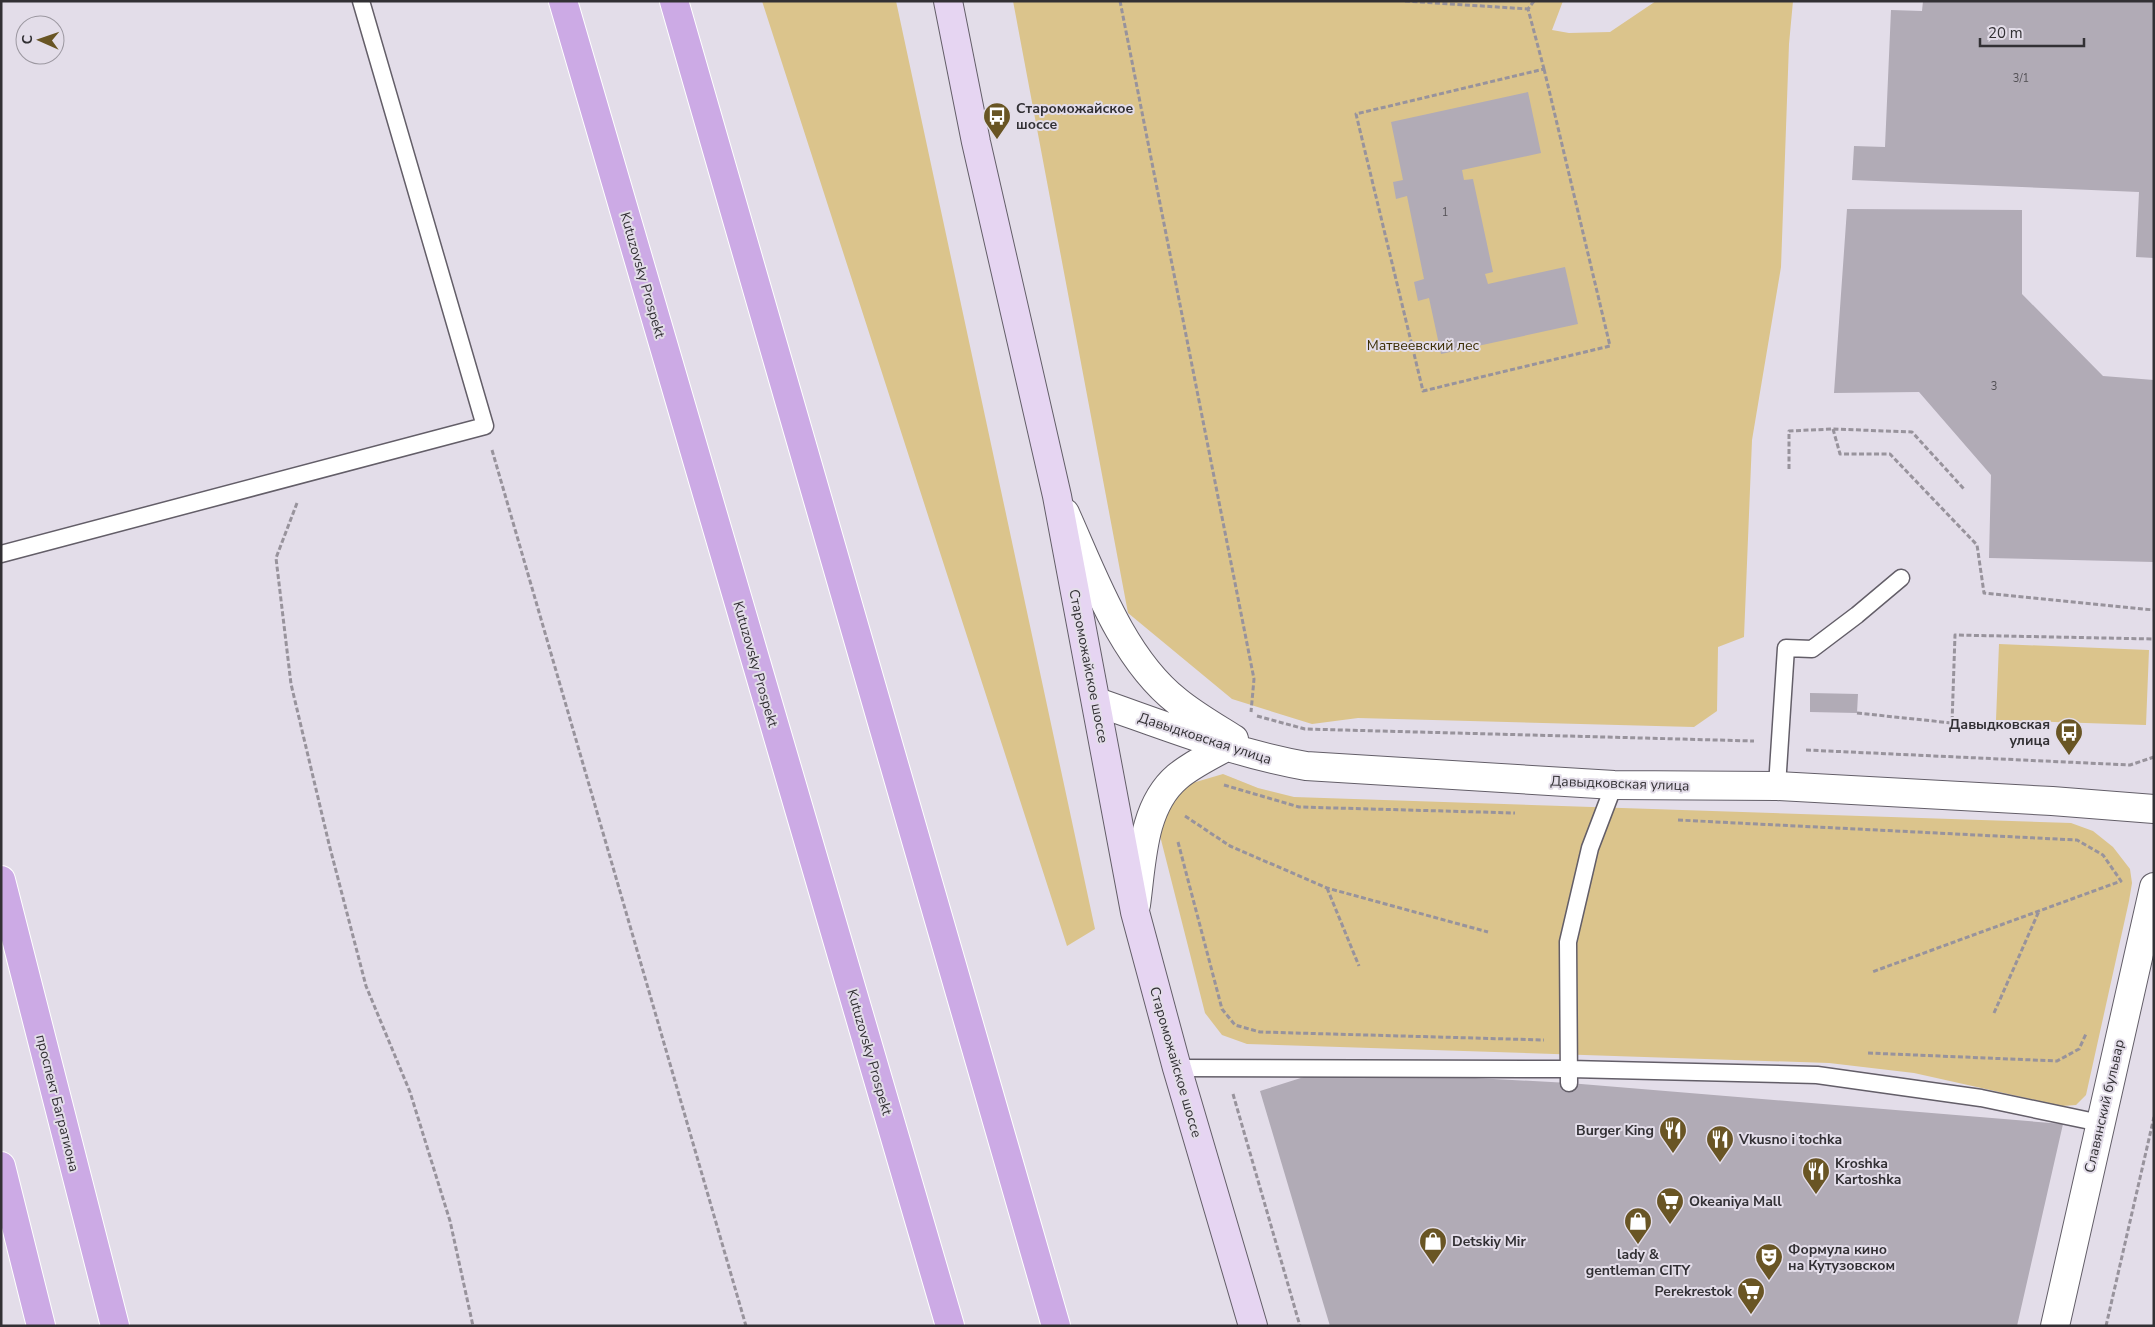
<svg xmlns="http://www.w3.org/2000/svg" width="2155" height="1327" font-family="'Nunito Sans',sans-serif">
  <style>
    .green { fill: #dbc48c }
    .building { fill: #b1abb6 }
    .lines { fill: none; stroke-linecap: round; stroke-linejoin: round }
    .service-casing { stroke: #635e68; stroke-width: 19 }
    .tertiary-casing { stroke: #635e68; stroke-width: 30 }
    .secondary-casing { stroke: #635e68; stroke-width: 30 }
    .primary-casing { stroke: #fff; stroke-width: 30 }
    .path { stroke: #98939c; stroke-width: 3; stroke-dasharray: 5 2.5; stroke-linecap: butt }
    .service { stroke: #fff; stroke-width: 16 }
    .tertiary { stroke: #fff; stroke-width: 28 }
    .secondary { stroke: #e6d5f2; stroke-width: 28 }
    .primary { stroke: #ccaae5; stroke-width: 28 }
    .labels { text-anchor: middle; stroke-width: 4; stroke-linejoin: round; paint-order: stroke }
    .number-label { font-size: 11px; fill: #524f54 }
    .poi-label { font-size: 14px; font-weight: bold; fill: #323034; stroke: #e3dde9; text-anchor: start }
    .street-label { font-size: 14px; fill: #323034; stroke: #e3dde9 }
    .park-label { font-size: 14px; fill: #3b2d04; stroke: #e3dde9 }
  </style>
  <rect width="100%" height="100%" fill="#e3dde9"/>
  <path class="green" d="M762,1H896L1095,929L1067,946Z
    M1013,1H1563L1552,30L1569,33L1610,32L1656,1H1793L1789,44L1781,267L1752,440L1744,637L1718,647L1717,711L1694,727L1358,718L1312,724L1232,699L1128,613Z
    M1999,644L2149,650L2146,725L1996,720Z
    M1223,774L1258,788L1294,797L2071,823L2093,831L2113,847L2130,869L2132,883L2129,901L2086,1095L2076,1105L2062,1106L1914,1073L1829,1063L1247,1044L1222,1035L1205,1013L1157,824L1167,802L1189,784Z"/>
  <path class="building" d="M1923,1H2154V258L2136,257L2139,192L1852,180L1854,146L1885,147L1891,10L1922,11Z
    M1528,92L1541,153L1462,170L1464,180L1473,179L1493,272L1485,274L1488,284L1565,267L1578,324L1441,354L1429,298L1418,301L1414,282L1424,279L1407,196L1396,199L1393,182L1403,180L1391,122Z
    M1847,209L2022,210V294L2103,376L2154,380V562L1989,558L1991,475L1919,392L1834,393Z
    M1810,693L1858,694L1857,713L1810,712Z
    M1326,1070L1569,1083L2063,1124L2017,1326H1330L1260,1091Z"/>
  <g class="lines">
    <g class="service-casing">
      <path id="service" d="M1,554L485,426L361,1
        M1777,786L1786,648L1812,649L1857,615L1901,578
        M1177,1068L1570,1069L1817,1075L1981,1098L2100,1123
        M1569,1083L1568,942L1590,848L1614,785"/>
    </g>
    <g class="tertiary-casing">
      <path id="tertiary" d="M1065,513C1093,575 1122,658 1177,701C1194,715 1215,727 1234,739
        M1097,702C1166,726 1233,753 1306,766L1614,785L1777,786L2052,801L2154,809
        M1136,905C1142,862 1142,807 1177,777C1191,765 1210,756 1226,747
        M2055,1326L2154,887"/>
    </g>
    <g class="secondary-casing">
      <path id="secondary" d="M948,1L976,142L1057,496L1135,912L1177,1068L1253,1326"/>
    </g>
    <g class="primary-casing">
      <path id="primary" d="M563,1L950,1326
        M674,1L1056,1326
        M1,880L115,1326
        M1,1166L41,1326"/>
    </g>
    <path class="path" d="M1120,1L1254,679L1251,712
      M1405,1L1528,9
      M1534,1L1528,9L1544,69
      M1544,69L1610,346L1423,391L1356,114Z
      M1833,429L1840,454H1890L1977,545L1984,593L2154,610
      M492,450L746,1326
      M1789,469V431L1833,429L1912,432L1964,489
      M297,503L276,558L291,684L329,844L366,986L410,1092L450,1221L473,1326
      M1857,713L1952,723L1955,635L2154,639
      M1257,716L1305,729L1754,741
      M1806,750L2130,765L2154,757
      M1224,785L1299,807L1515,813
      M1185,816L1230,846L1327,888L1488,932
      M1678,820L2077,840L2103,855L2121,881L1872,972
      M1178,842L1222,1009L1235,1025L1260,1032L1544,1040
      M1327,888L1359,966
      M1994,1013L2039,911
      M1868,1053L2057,1061L2079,1049L2086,1034
      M1233,1094L1300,1326
      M2106,1326L2154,1117"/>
    <use href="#service" class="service"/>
    <use href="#tertiary" class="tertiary"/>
    <use href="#secondary" class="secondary"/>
    <use href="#primary" class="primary"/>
  </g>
  <defs>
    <g id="bus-pin" transform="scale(1.4375)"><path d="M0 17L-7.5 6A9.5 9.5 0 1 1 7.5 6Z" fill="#695524" stroke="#e3dde9"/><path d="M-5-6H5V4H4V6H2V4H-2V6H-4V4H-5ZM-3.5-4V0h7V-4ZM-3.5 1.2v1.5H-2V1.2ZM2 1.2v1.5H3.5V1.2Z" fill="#fff"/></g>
    <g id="restaurant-pin" transform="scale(1.4375)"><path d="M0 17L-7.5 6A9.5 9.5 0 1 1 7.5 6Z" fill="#695524" stroke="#e3dde9"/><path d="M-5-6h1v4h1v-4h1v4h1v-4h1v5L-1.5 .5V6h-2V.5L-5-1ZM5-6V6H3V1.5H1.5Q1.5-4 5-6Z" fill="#fff"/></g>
    <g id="supermarket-pin" transform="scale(1.4375)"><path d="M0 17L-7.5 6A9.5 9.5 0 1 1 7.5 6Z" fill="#695524" stroke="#e3dde9"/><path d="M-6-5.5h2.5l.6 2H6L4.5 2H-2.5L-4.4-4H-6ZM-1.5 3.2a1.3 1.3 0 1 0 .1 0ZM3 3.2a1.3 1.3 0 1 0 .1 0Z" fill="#fff"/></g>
    <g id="shop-pin" transform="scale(1.4375)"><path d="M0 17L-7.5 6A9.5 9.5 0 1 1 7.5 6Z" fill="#695524" stroke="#e3dde9"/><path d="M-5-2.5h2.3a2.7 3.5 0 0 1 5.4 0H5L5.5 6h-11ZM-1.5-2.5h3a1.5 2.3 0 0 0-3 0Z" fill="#fff"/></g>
    <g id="theatre-pin" transform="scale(1.4375)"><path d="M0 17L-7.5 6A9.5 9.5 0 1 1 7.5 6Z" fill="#695524" stroke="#e3dde9"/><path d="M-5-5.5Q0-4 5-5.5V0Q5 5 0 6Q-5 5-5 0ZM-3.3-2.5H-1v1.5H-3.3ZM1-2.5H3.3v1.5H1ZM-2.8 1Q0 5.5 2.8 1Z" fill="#fff"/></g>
  </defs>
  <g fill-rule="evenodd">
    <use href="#bus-pin" x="997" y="116"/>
    <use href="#bus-pin" x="2069" y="732"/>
    <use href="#restaurant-pin" x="1673" y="1130"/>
    <use href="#restaurant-pin" x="1720" y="1139"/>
    <use href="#restaurant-pin" x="1816" y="1171"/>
    <use href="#supermarket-pin" x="1670" y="1201"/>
    <use href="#shop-pin" x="1638" y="1221"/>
    <use href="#shop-pin" x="1433" y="1241"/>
    <use href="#theatre-pin" x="1769" y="1257"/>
    <use href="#supermarket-pin" x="1751" y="1291"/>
  </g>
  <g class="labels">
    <g class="number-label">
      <text x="2021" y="82">3/1</text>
      <text x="1445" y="216">1</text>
      <text x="1994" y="390">3</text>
    </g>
    <g class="poi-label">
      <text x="1016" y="113">Староможайское<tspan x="1016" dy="16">шоссе</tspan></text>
      <text x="2050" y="729" text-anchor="end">Давыдковская<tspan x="2050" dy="16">улица</tspan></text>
      <text x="1654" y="1135" text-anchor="end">Burger King</text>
      <text x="1739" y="1144">Vkusno i tochka</text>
      <text x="1835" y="1168">Kroshka<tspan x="1835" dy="16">Kartoshka</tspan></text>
      <text x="1689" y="1206">Okeaniya Mall</text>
      <text x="1452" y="1246">Detskiy Mir</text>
      <text x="1788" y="1254">Формула кино<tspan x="1788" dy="16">на Кутузовском</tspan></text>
      <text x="1638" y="1259" text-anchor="middle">lady &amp;<tspan x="1638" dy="16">gentleman CITY</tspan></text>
      <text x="1732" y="1296" text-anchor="end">Perekrestok</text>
    </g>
    <g class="street-label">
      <text transform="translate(643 275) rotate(74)" y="5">Kutuzovsky Prospekt</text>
      <text transform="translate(756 664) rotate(74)" y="5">Kutuzovsky Prospekt</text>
      <text transform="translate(1089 666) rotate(79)" y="5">Староможайское шоссе</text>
      <text transform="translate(1205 738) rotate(18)" y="5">Давыдковская улица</text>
      <text transform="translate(1620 783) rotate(2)" y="5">Давыдковская улица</text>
      <text transform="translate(870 1052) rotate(74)" y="5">Kutuzovsky Prospekt</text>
      <text transform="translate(1176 1062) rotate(74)" y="5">Староможайское шоссе</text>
      <text transform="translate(58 1103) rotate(76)" y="5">проспект Багратиона</text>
      <text transform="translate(2104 1106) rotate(-77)" y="5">Славянский бульвар</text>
    </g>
    <g class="park-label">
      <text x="1423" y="350">Матвеевский лес</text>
    </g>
  </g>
  <rect width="2155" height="1327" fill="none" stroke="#323034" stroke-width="5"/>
  <g transform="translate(40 40) rotate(272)"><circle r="24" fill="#e3dde9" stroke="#9c98a1"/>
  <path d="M0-4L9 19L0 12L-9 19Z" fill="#695524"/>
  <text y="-8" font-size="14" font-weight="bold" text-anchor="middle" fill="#323034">С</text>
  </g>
  <path d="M1980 38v8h104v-8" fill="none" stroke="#323034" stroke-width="2.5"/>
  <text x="1988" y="38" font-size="15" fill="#323034" stroke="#e3dde9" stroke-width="4" paint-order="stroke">20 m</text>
</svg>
